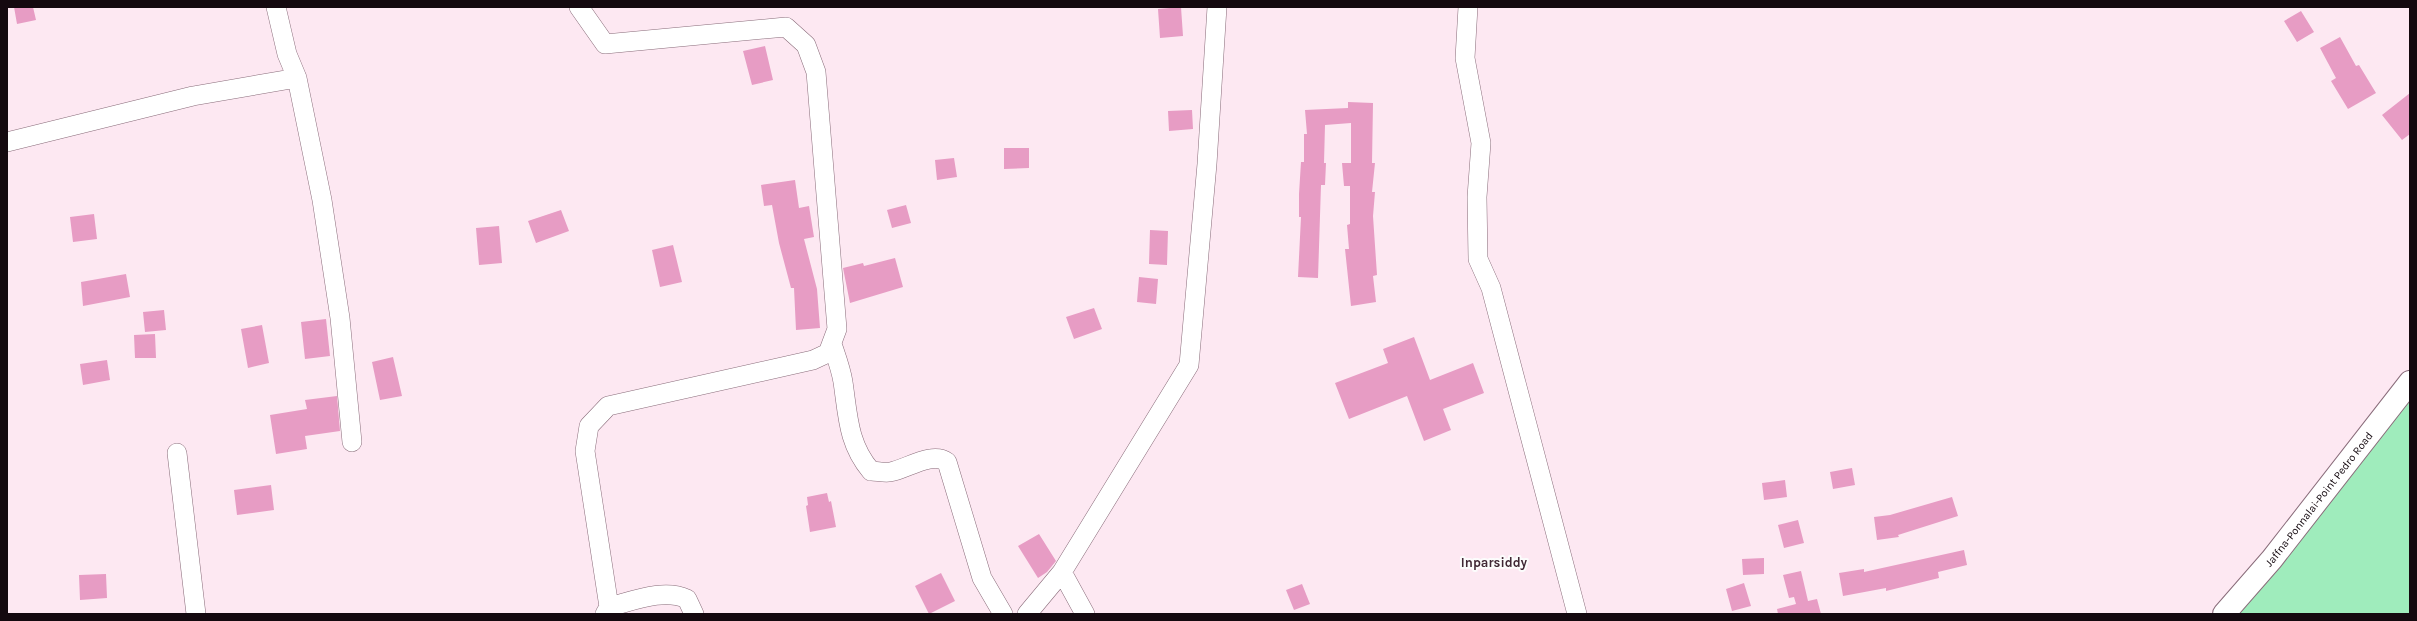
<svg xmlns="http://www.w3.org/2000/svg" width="2417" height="621" font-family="Karla,sans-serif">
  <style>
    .water { fill: #9fecbc }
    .building { fill: #e79cc4 }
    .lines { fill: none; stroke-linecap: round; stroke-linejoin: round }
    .minor-casing { stroke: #896c7a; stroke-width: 20 }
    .major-casing { stroke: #896c7a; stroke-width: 24 }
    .minor { stroke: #fff; stroke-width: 19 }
    .major { stroke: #fff; stroke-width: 22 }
    .labels { text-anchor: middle; stroke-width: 4; stroke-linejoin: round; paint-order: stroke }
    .street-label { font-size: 11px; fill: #14090f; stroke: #fcfcfc }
    .quarter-label { font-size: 13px; font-weight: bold; fill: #402734; stroke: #fcfcfc }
  </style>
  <rect width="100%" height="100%" fill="#fde8f2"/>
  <path class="water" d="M2410,394V614H2230Z"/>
  <path class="building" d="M14,7H33L36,20L17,24Z
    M1181,7L1183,36L1160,38L1158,9Z
    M2301,11L2314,32L2297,42L2284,21Z
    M2340,37L2356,66L2359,65L2376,93L2348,109L2331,81L2336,78L2320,48Z
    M765,46L773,80L752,85L743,51Z
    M2410,93V134L2402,140L2382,115Z
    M1348,102L1373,103L1372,163H1375L1372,192H1375L1373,216L1377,275L1373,276L1376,302L1351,306L1345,249H1349L1347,225L1350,224V186H1344L1342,163H1351V123L1325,125L1324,163H1326L1325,185H1321L1318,278L1298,277L1301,217H1299V194L1301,162H1304V134H1307L1305,110L1348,108Z
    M1192,110L1193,129L1169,131L1168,111Z
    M1004,148H1029V168L1004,169Z
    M954,158L957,177L937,180L935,160Z
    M795,180L799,208L809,206L814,237L804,239L817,289L820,328L796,330L794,288H791L779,243L772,205L764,206L761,185Z
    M906,205L911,223L892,228L887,210Z
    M561,210L569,231L536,243L528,221Z
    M94,214L97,239L73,242L70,217Z
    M499,226L502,263L479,265L476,228Z
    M1150,230L1168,231L1167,265L1149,264Z
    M673,245L682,282L660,287L652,250Z
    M895,258L903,287L850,303L843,268L863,263L864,266Z
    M126,274L130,297L83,306L81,282Z
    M1139,277L1158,279L1156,304L1137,302Z
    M1094,308L1102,329L1074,339L1066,317Z
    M164,310L166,330L145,332L143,312Z
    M326,319L330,356L305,359L301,322Z
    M262,325L269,363L248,368L241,329Z
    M155,334L156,358H135L134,335Z
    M1414,337L1430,380L1473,363L1484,393L1443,409L1451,430L1424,441L1407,396L1349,419L1335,383L1388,363L1383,349Z
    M393,357L402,396L380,400L372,362Z
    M107,360L110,380L83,385L80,364Z
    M337,396L340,431L305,436L307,449L276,454L270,415L307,409L305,400Z
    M1852,468L1855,485L1833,489L1830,472Z
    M1785,480L1787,497L1764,500L1762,483Z
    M271,485L274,510L237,515L234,490Z
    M827,493L829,502L831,501L836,527L810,532L806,506L808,505L807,497Z
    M1952,497L1958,516L1898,535L1899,537L1877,540L1874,517L1890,515Z
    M1798,520L1804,543L1784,548L1778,525Z
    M1039,534L1056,561L1047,572L1038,578L1018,546Z
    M1964,550L1967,565L1938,572L1939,578L1886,591V588L1843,596L1839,573L1864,569V572Z
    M1764,558V574L1743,575L1742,559Z
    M1801,571L1808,601L1817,599L1821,614H1778L1777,609L1796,604L1794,597L1789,598L1783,575Z
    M941,573L955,601L929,614L915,586Z
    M106,574L107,598L80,600L79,575Z
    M1744,583L1751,606L1732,611L1726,589Z
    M1302,584L1310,604L1294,610L1286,590Z"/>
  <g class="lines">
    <g class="minor-casing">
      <path id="minor" d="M276,7L287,54L297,78L322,200L340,318L352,442
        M579,7L605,44L786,27L806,45L816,72L837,329L828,353L813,360L608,406L589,426L585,451L609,607L605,614
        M1468,7L1465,58L1481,143L1477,197L1478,259L1491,288L1577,614
        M7,142L193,96L297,78
        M832,344C836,356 841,369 843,382C848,416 848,444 871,471C877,471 884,473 890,472C907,469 932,451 947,462L982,578L1003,614
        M177,453L196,614
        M1062,572L1085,614
        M609,607C633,601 664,588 687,599L694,614
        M1027,614L1062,572L1189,365L1207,164L1217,7"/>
    </g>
    <g class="major-casing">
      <g id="major">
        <path id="s1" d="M2224,614L2272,559L2410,382"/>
      </g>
    </g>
    <use href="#minor" class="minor"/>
    <use href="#major" class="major"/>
  </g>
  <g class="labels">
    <g class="street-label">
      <text dy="4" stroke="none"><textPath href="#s1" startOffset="149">Jaffna-Ponnalai-Point Pedro Road</textPath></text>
    </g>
    <g class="quarter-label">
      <text x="1494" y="567">Inparsiddy</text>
    </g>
  </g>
  <rect width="2417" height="621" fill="none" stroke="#14090f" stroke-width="16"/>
</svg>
